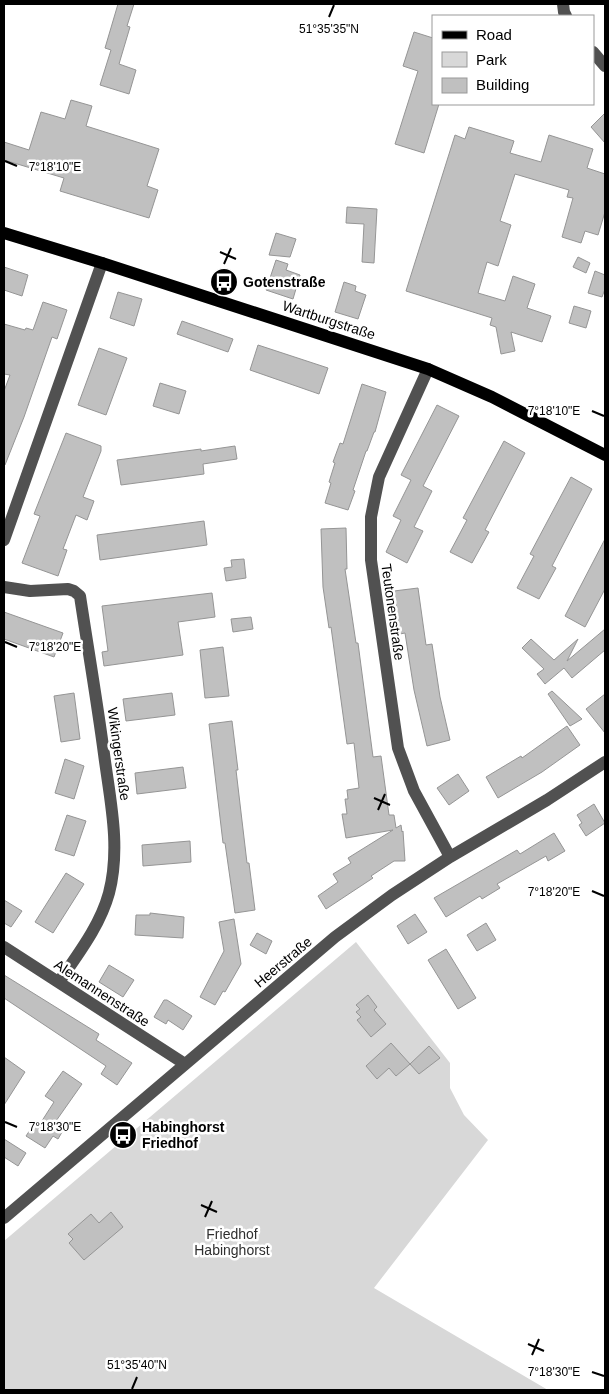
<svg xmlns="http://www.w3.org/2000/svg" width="609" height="1394" font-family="Helvetica,sans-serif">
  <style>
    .green { fill: #d8d8d8 }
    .building { fill: #c0c0c0; stroke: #959595 }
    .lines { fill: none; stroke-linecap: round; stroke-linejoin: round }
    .minor { stroke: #515151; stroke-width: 12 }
    .major { stroke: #000; stroke-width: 12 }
    .ticks { fill: none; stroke: #000; stroke-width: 2 }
    .labels { text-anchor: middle; stroke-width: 5; stroke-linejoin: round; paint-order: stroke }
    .poi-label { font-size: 14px; font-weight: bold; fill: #000; stroke: #fff; text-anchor: start }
    .street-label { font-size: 14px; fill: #000; stroke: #fff }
    .park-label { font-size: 14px; fill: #2f2f2f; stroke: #fff }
    .ticks-label { font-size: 12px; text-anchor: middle; fill: #000; stroke: #fff; stroke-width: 5; stroke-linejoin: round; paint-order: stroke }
  </style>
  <rect width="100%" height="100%" fill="#fff"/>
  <path class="green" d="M356,942L450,1063V1088L464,1115L488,1140L374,1288L548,1390H4V1241Z"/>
  <path class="building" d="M118,4H134L127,26L130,27L119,64L136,70L129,94L100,85L111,50L105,48Z
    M414,32L433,38V104H439L424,153L395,144L418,71L403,66Z
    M71,100L92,106L86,126L159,149L147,186L158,190L149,218L60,191L64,178L4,160V142L29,150L41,112L65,119Z
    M605,113V143L591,127Z
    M469,127L514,141L510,153L541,162L549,135L593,149L587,168L605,174V212L598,235L585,231L581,243L562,237L573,198L567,197L569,190L515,174L500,221L511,225L498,266L487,262L478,293L505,301L513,276L535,284L527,308L551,316L542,342L511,332L515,351L501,354L496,327L490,325L492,318L406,291L455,135L465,139Z
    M347,207L377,209L374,263L362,262L364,224L346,223Z
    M276,233L296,239L290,257L269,255Z
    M578,257L590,263L586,273L573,267Z
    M276,260L288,264L286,270L300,275L293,299L266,290Z
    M4,267L28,275L22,296L4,290Z
    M595,271L605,275V289L602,297L588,293Z
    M344,282L356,286L355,291L366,295L358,319L335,312Z
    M118,292L142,299L134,326L110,318Z
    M43,302L67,310L57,339L52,337L24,417L5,465H4V391L10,375L4,374V324L25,330L26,328L33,330Z
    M574,306L591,311L586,328L569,323Z
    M182,321L233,339L228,352L177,334Z
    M258,345L328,368L319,394L250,370Z
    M99,348L127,358L106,415L78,405Z
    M160,383L186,391L179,414L153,406Z
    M362,384L386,392L375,432H374L367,451H366L353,490L355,491L348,510L325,503L331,483L329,482L335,463L333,462L340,443L343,444Z
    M437,405L459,416L423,486L432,491L414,527L423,531L407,563L386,552L401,520L393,516L411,480L401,475Z
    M66,433L101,446V451L83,497L94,501L87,520L76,515L63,549L67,550L58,576L22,563L40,516L34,514Z
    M504,441L525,453L485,530L489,532L472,563L450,552L467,520L463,518Z
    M235,446L237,459L203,464L204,474L121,485L117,460L201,449V451Z
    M571,477L592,489L552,566L556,568L539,599L517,588L534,556L530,554Z
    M204,521L207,545L100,560L97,535Z
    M346,528L347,569H345L356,643H358L373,757L381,756L389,815H394L396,828L401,825L402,832L403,831L405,861H394L371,876L373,878L326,909L318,896L338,882L333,874L351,863L348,858L393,830L346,838L342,814H347L345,799H348L347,790L359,788L354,743L347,744L331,627L329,628L323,587L321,529Z
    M605,539V589L585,627L565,616Z
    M244,559L246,578L226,581L224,568L232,567L231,560Z
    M418,588L426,645L432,644L440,697L450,740L427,746L414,690L405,633L400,634L394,591Z
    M212,593L215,617L178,622L183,655L104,666L102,652L108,651L102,606Z
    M4,612L63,633L54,657L4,639Z
    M251,617L253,629L233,632L231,619Z
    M605,629V650L572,678L564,668L545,684L537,674L544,669L522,648L531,639L554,660L578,639L567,661Z
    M223,647L229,696L205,698L200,650Z
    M552,691L582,719L570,726L548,694Z
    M74,693L80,739L61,742L54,696Z
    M172,693L175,715L126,721L123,699Z
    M605,694V733L586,709Z
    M232,721L238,770H236L247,863H249L255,910L235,913L225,843H223L209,724Z
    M567,726L580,745L542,772L498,798L486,777L521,756L522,758Z
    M65,759L84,766L74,799L55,793Z
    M183,767L186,788L137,794L135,773Z
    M458,774L469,791L449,805L437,788Z
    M594,804L605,823L586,836L579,825L582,823L577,815Z
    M67,815L86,821L74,856L55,850Z
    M554,833L565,851L548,861L546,856L497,884L500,888L482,899L480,896L446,917L434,898L517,850L520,854Z
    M190,841L191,862L143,866L142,845Z
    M66,873L84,884L53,933L35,922Z
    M4,900L22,911L11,927L4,923Z
    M150,913L184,917L183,938L135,935L136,915H150Z
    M415,914L427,932L408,944L397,926Z
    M234,919L241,964L225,992L223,991L215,1005L200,997L224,951L219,922Z
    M486,923L496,940L477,951L467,935Z
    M257,933L272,941L266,954L250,945Z
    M446,949L476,998L458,1009L428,960Z
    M109,965L134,980L123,997L99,982Z
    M4,975L99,1034L96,1040L132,1063L117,1085L101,1074L106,1066L4,998Z
    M368,995L377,1007L374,1010L386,1024L371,1037L357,1020L361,1017L356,1012L360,1009L356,1005Z
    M164,1000H167L192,1016L183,1030L168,1020L166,1024L154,1017Z
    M391,1043L410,1064L396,1076L389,1068L377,1079L366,1066Z
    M429,1046L440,1058L419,1074L410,1064Z
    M4,1057L25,1072L4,1105Z
    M63,1071L82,1084L56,1121L65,1127L58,1139L53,1136L45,1148L26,1136L34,1124L38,1127L54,1102L45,1096Z
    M4,1139L26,1153L18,1166L4,1157Z
    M111,1212L123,1227L84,1260L69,1243L73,1239L68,1234L91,1214L99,1223Z"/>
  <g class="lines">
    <path class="minor" d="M563,4L564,12L566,16
      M593,52L605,66
      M428,369L379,477L371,517V560L398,748L414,791L450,857
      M4,540L102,263
      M4,587L30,591L68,589L74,591L80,596C88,649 97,701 104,754C110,800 121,847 109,893C100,926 78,954 59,982
      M4,947L185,1064
      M4,1218L335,937L392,895L450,857L547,800L605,762"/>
    <path class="major" d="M4,233L102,263L428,369L492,397L605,455"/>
  </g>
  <path class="ticks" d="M329,17L334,5M5,161L17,166M220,252L236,259M224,264L231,248M592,411L604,416M5,642L17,647M374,798L390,805M378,810L385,794M592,891L604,896M5,1122L17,1127M201,1205L217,1212M205,1217L212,1201M528,1344L544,1351M532,1355L539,1339M592,1372L604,1376M132,1389L137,1377"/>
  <defs>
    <g id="bus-disc" transform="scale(1.4375)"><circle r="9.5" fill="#000" stroke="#fff"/><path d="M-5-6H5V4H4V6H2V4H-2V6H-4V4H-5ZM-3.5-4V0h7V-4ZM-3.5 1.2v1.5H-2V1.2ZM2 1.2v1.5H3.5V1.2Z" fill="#fff"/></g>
  </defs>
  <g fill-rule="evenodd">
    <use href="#bus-disc" x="224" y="282"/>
    <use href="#bus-disc" x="123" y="1135"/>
  </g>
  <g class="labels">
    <g class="poi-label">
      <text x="243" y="287">Gotenstraße</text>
      <text x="142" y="1132">Habinghorst<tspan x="142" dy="16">Friedhof</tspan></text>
    </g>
    <g class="street-label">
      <text transform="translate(329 320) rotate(18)" y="5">Wartburgstraße</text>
      <text transform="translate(393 612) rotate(82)" y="5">Teutonenstraße</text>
      <text transform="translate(119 754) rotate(82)" y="5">Wikingerstraße</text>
      <text transform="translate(283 962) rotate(-40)" y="5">Heerstraße</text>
      <text transform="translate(102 993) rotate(33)" y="5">Alemannenstraße</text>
    </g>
    <g class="park-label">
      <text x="232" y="1239">Friedhof<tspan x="232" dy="16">Habinghorst</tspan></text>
    </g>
  </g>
  <g class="ticks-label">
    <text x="329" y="33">51°35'35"N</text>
    <text x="55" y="171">7°18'10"E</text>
    <text x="554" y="415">7°18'10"E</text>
    <text x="55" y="651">7°18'20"E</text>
    <text x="554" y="896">7°18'20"E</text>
    <text x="55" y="1131">7°18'30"E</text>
    <text x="137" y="1369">51°35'40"N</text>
    <text x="554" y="1376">7°18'30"E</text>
  </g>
  <rect width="609" height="1394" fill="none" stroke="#000000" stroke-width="10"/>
  <rect x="432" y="15" width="162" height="90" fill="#ffffff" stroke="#999999"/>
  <rect x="442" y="31" width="25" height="8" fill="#000000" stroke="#999999"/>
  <text x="476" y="40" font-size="15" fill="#000000">Road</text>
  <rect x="442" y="52" width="25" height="15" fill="#d8d8d8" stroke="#999999"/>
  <text x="476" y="65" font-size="15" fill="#000000">Park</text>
  <rect x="442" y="78" width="25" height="15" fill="#c0c0c0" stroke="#999999"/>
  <text x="476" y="90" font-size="15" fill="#000000">Building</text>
</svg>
